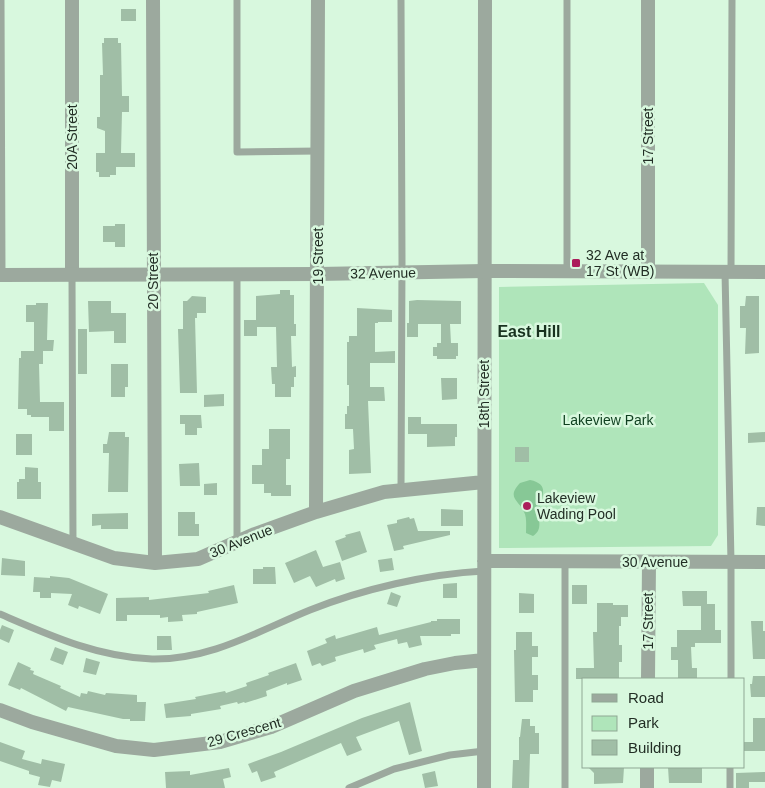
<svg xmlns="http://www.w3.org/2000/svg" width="765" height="788" font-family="Arial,sans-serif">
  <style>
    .green { fill: #afe5ba }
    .water { fill: #87c896 }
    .building { fill: #a0bea6 }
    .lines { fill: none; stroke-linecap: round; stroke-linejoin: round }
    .service { stroke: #9ca99e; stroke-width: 7 }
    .minor { stroke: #9ca99e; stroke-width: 14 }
    .tertiary { stroke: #9ca99e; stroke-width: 14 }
    .poi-dot { fill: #ab1e5b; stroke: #d8f8de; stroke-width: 2 }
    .labels { text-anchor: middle; stroke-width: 5; stroke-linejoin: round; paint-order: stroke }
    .street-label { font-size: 14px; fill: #222e25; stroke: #d8f8de }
    .poi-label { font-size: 14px; fill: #222e25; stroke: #d8f8de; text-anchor: start }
    .park-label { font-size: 14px; fill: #0e3f1f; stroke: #d8f8de }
    .quarter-label { font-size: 16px; font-weight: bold; fill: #18321f; stroke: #d8f8de }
  </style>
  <rect width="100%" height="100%" fill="#d8f8de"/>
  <path class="green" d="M704,283L718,305V535L711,546L499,548V287Z"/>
  <path class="water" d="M530,480C550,484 542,496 539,509C537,519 544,529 533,536L526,533C526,526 527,517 524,512C519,500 506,498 520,483Z"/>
  <path class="building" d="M121,9H136V21H121Z
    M104,38H118V43H121L122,96H129V112H122L121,153H135V167H116V175H110V177H99V172H96V153H105V131L97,128V117H100V75H103L102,43H104Z
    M115,224H125V247H115V242H103V226H115Z
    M280,290H290V295H294V324H296V336H291L292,367L296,366V377H294V387H291V397H275V384H272L271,367H277L276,327H257V336H244V320H256V296L280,294Z
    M192,296L206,297V313H197V318H195L197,393H180L178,329H183V301H187Z
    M746,296H759V353L745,354L746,328H740V306H745Z
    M417,300L461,301V324H450L451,343H458V356H456V359H437V356H433V347H437V343H441V324H418V337H407V323H409V301Z
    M88,301H111V313H126V343H114V331L89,332Z
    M36,303H48L47,340H54L53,351H43V364H39L40,402H64V431H49V417H31V415H27V409H18L19,358H21V351H34V322H26V305H36Z
    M357,308L392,310V322H378V323H375V352L395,351V363H370V387H384L385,401H368L371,473L349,474V450L354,449L353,429H345V414H347V406H349V385H347V342H349V336H357Z
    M78,329H87V374H78Z
    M111,364H128V387H125V397H111Z
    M441,378H457V399L442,400Z
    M224,394V406L204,407V395Z
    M180,415H201L202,428H197V435H185V424H180Z
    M408,417H421V424H457V437H455V446L427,447V434H408Z
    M269,429H290V459H286V485H291V496H271V493H264V484H252V465H262V449H269Z
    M109,432H125V437H129L128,492H108L109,453H103V444H107Z
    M765,432V442L748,443V433Z
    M16,434H32V455H16Z
    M515,447H529V462H515Z
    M199,463L200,486H180L179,464Z
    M25,467L38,468V482H41V499H17V482H19V479H25Z
    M217,483V495H204V484Z
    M757,507H765V526L756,525Z
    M441,509L463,510V526H441Z
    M178,512H195V524H199V536H178Z
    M128,513V529H101V525L92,526V514Z
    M409,517L410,519L414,518L418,531H450V535L403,546L404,549L394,551L387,525L397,523V520Z
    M360,531L367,552L342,561L335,541L346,537L345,535Z
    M316,550L323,567L340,562L345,579L336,582L335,579L316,587L310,576L294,583L285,563Z
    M2,558L25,561V576L1,575Z
    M392,558L394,570L380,572L378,560Z
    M263,567H275L276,584H253V569H263Z
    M50,576L69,578L108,594L100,614L79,606L78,609L68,605L72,594L51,593V598H40V592H33L34,577L50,578Z
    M457,583V598H443V584Z
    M234,585L238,603L197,612V614L182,615L183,621L168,622V617L160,618V615H127V621H116V598L149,597V600L209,593L208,591Z
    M572,585H587V604H572Z
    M682,591H707V604H715V630H721V643H695V647H691L692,668H697V679H678V660H671V647H677V630H701V606H683Z
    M391,592L401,596L397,607L387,604Z
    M519,593L534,594V613H519Z
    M597,603H613V605H628V617H621V626H619V645H622V662H619V679H576V668H594L593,632H597Z
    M437,619H460V634H451V636H420L422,645L409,648L407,642L398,644L397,639L374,645L376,649L364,653L363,649L335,657L336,661L322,666L320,663L312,666L307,651L327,643L325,639L335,635L336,639L377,627L379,635L431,622V621H437Z
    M751,621H763V631H765V659H753Z
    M2,625L14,630L9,643L0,639V630Z
    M516,632H532V646H538V657H532V675H538V690H533V702H515L514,650H516Z
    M157,636H171L172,650H157Z
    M55,647L68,652L63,665L50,660Z
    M86,658L100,662L96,675L83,672Z
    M18,662L31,668L30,670L34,671L33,674L61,686L60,688L80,697L81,693L87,694L88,691L105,695L106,693L137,695V702H146L145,721H130V719H123L68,707L66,711L21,688L20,690L8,685Z
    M296,663L302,680L287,685V683L266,691L267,696L245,703L244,702L238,704L237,702L220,706L221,709L191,714V716L166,718L164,704L196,699L195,697L225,691L226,693L247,686L246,683L269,675L268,673Z
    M753,676H765V697H751L750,684H752Z
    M410,702L422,751L409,755L399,721L356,737L362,750L347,756L341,743L274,772L276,777L261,782L257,771L252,773L248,764L281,752L362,718Z
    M753,718H765V751H744V742H753Z
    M522,719H530V726H535V733H539V754H530L529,788H512L513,760H519V737H520Z
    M0,742L25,751L22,759L41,764L42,759L65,764L61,782L52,780L50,787L38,785L40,777L29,774V771L0,761Z
    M588,767H624L623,783L594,784V773Z
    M668,767H702V783H669Z
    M229,768L231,777L223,779L225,788H166L165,772L190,771V775Z
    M435,771L438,786L425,788L422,774Z
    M765,772V782H749V788H736V773Z"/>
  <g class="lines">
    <path class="service" d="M1,0L2,275
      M237,0V152L319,151
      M567,272V0
      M725,272L731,562V679
      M731,272L732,0
      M237,274V542
      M72,275L73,544
      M401,490L402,262L401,0
      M0,614C49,635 97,657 152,659C211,660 258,631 310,610C363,589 427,574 484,571
      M349,788L394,769L450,755L484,751
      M565,788V562
      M730,788V767"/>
    <path class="minor" d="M153,0L155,563
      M648,0V272
      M72,275V0
      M316,512L318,0
      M0,517L114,558L155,563L198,559L255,534L316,512L384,492L484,482
      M484,561L765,562
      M648,679L649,562
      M0,710L32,722L116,746L154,750L220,742L271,727L354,691L425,669L455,663L484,660
      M484,788L485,0
      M647,788V767"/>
    <path class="tertiary" d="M0,275L318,274L484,271L765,272"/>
  </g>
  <g class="poi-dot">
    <rect x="571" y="258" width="10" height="10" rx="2.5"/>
    <circle cx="527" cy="506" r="5"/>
  </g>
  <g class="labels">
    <g class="street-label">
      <text transform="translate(648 136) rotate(-90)" y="5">17 Street</text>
      <text transform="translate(72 137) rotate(-90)" y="5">20A Street</text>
      <text transform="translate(318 256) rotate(-90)" y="5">19 Street</text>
      <text transform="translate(383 273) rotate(-1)" y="5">32 Avenue</text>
      <text transform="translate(153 281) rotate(-90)" y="5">20 Street</text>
      <text transform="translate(484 394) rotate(-90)" y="5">18th Street</text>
      <text transform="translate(241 541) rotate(-22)" y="5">30 Avenue</text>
      <text x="655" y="567">30 Avenue</text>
      <text transform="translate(648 621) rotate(-90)" y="5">17 Street</text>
      <text transform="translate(244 732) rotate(-16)" y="5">29 Crescent</text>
    </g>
    <g class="poi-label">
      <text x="586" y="260">32 Ave at<tspan x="586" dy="16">17 St (WB)</tspan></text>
      <text x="537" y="503">Lakeview<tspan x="537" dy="16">Wading Pool</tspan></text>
    </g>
    <g class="park-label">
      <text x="608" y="425">Lakeview Park</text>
    </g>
    <g class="quarter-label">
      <text x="529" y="337">East Hill</text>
    </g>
  </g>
  <rect x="582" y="678" width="162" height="90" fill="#d8f8de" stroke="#8fa794"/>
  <rect x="592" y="694" width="25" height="8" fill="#9ca99e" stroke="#8fa794"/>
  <text x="628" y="703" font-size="15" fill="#222e25">Road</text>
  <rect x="592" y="716" width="25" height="15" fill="#afe5ba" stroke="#8fa794"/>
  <text x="628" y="728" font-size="15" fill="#222e25">Park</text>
  <rect x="592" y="740" width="25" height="15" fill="#a0bea6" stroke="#8fa794"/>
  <text x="628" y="753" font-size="15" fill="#222e25">Building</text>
</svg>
